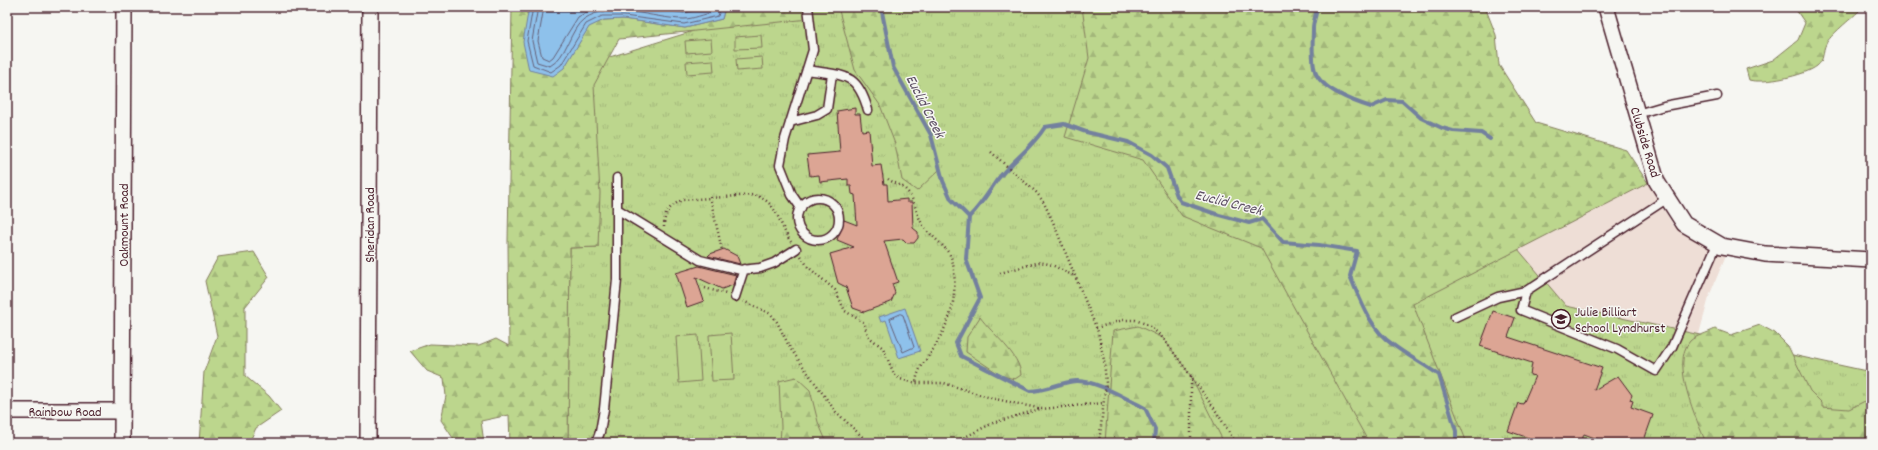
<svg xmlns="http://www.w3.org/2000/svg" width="1878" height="450" font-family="Dekko,sans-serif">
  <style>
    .built { fill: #eeded6 }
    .grass { fill: url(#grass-tufts); stroke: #837a5c }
    .forest { fill: url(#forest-firs); stroke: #837a5c }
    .pitch { fill: #bcd68d; stroke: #837a5c }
    .water { fill: #8ec1eb; stroke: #73809e }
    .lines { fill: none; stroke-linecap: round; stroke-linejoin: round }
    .shore { stroke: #656078; stroke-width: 1 }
    .stream { stroke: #73809e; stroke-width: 4 }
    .building { fill: #dca594; stroke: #4a1f2b }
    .lane-casing { stroke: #4a1f2b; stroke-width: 11 }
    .street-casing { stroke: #4a1f2b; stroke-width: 18 }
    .path { stroke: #4a1f2b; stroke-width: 2.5; stroke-dasharray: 1 3; stroke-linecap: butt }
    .lane { stroke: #f6f6f2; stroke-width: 8 }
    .street { stroke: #f6f6f2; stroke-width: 15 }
    .labels { text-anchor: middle; stroke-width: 3; stroke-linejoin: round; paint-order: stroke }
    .street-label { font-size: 14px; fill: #4a1f2b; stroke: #f6f6f2 }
    .poi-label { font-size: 14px; fill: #4a1f2b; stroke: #f6f6f2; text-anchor: start }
    .water-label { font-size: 15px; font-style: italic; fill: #5e5065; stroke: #f6f6f2 }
  </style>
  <defs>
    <pattern id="grass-tufts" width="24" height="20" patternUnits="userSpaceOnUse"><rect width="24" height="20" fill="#bcd68d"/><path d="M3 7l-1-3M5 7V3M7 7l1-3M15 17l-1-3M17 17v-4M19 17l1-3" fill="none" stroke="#a3b77a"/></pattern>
    <pattern id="forest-firs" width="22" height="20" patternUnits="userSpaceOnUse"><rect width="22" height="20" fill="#bcd68d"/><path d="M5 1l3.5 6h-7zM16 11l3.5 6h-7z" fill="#a3b77a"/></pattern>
  </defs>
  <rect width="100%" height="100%" fill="#f6f6f2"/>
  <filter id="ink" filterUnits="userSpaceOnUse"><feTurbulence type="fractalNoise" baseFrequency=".025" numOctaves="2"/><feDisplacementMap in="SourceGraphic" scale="8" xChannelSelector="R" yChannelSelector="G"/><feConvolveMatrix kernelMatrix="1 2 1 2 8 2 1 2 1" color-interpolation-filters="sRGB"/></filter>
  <g filter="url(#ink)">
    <path class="built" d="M1648,183L1674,226L1726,255L1710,294L1699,334L1737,401L1413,304Z"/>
    <path class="grass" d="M771,7H1314L1566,306L1871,372V443H568L570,248L598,247L587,64Z"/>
    <path class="forest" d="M512,7H529L527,14L564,68L589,26L604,20L623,19L685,28L722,19L725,7H808L809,19L619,39L594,85L600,193L598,247L570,248L568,443H510L509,415L481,421L484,443H453V438L441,420L446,396L444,378L427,371L410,351L430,344L479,346L496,339L509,346L508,241Z
      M838,7H880L893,67L931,135L940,169L917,191L902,180L895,144L880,105L855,70Z
      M1082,7H1485L1496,35L1499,65L1536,123L1626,150L1648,183L1413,304L1467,443H1369L1261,248L1182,216L1143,160L1065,137L1089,58Z
      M1794,7H1858L1859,11C1852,18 1829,36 1826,44C1822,51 1825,60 1817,66C1804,76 1764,84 1749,80L1746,69L1773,60L1798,40L1805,23Z
      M254,252L269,277L245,307V376L269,396L281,411L256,428L249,443H199L204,372L217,336L205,281L218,257Z
      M980,317C992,334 1020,354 1021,375L1015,379L1002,376L966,352L967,337Z
      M1760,325L1775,333L1788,346L1810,391L1822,403V407L1849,409L1871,398V443H1706C1697,420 1670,363 1690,341C1695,336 1708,333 1715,329L1731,335Z
      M1138,326L1163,338L1191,376L1224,443H1105L1113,331Z
      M796,377L810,390L818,422L827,443H780L781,427L779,381Z"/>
    <path class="pitch" d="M761,35L762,48L735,49V37Z
      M711,39L712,51L686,53L685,41Z
      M762,57L763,69L737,71L736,59Z
      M713,60L714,72L687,74L686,62Z
      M731,333L734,380L712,381L709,335Z
      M698,335L701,381L679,383L676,337Z"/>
    <path class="water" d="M529,7H725L722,19L685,28L623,19L604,20L589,27L564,68L553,76L529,70L523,42Z
      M905,308L920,351L899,358L886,320L881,322L879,317Z"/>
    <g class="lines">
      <path class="shore" d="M533,7L527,41L533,65L551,72L561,65L586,24L602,16H624L684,24L718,16L721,7
        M538,7L532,41L537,62L550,66C567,57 570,29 584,19C612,0 652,19 684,19C693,19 704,14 714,12L716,7
        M544,7L538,41L542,57L549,60L553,57L578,17L596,7
        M642,7L684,13L708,7
        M901,314L903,315L914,347L903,352L890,319Z"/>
      <path class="stream" d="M881,7L893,67L931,135L943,181L951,199L969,217C981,205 988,193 997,180C1012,161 1032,148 1045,127L1064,124L1086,132L1128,142L1152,155L1167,168L1177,196L1181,202L1219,215L1249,223L1262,219L1283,242L1319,245L1357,251L1350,276C1360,299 1370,329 1392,344C1406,355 1424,364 1439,375L1456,431V443
        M1317,7C1317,13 1313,21 1313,28C1313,41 1311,59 1315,71C1320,89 1355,102 1371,107L1387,100L1402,101L1421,118L1442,128L1453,131L1481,133L1490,139
        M969,217L966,259L980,298L956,343L961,356L1030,391C1046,391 1060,382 1076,381C1096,380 1126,399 1145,408L1155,429L1154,443"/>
    </g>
    <path class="building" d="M855,108V114H860L862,131L869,130L872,166L881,165L884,184H887L888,201L907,199V202H912L913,228L918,232V238L914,243H907L903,239L884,241L898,282L892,284L895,293L891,302L864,312L853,308L846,287L838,283L830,254L854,247L837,240L844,220L857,225L855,195L852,194L851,186H848V179L820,182L819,175L810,176L807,155L840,152L837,111Z
      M724,249L737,256L740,264L708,256L710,254Z
      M699,266L736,275L733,285L722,289L696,277L704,301L687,307L676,273Z
      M1493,311L1515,318L1508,337L1602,368L1594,390L1618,376L1632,395L1630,400L1633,401L1631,407L1653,415L1643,443H1602L1603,441L1584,434L1581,443H1532L1529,438L1508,431L1518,403L1523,404L1535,376L1530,375L1532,363L1480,346Z"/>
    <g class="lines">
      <g class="lane-casing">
        <path id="lane" d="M807,70C843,76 857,71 868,110
          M1637,114L1664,106L1717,96
          M790,122L817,115L827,109L832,74
          M1668,198L1526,291L1521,310L1617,349L1656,371L1672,347L1717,244
          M797 219a21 21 0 1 1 42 0a21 21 0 1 1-42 0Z
          M801,208L792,195L780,165L785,139L813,50L808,7
          M617,209L700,260L741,270L760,268L774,263L796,249
          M735,297L744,269
          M1455,317L1498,297L1526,291
          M596,443L600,432L604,409L617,280V178"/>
      </g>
      <g class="street-casing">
        <path id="street" d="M1606,7L1657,182L1684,224L1722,246L1765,254L1871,260
          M7,411H122
          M122,443L124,7
          M368,443L370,7"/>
      </g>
      <path class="path" d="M991,152L1037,193L1044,203L1053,222L1098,332L1104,360L1106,383L1099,443
        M888,179C893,183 902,185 906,190C916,200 915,215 925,228C932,237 944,245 950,255C957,268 955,301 950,315C946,326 940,338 934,348C927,360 917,368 916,383
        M710,197L722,250
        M664,227C664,212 670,206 682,200L753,195C778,200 778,224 791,242
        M801,256L808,267L835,290L845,311L863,322L869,337L883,348L894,374L900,379L916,383H944L991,398L1042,409L1104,403
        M1000,273L1040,262L1052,265L1074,276
        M705,288L726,294
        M743,301L771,314L777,322L790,348L836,412L869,443
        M1096,328L1123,320H1135L1149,325L1163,338L1191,376L1214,408L1236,443
        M1191,376V443
        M953,443L993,423L1040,409"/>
      <use href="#lane" class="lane"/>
      <use href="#street" class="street"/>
    </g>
  </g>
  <defs>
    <g id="school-ring" transform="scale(1)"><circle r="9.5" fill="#f6f6f2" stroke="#4a1f2b" stroke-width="1.5"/><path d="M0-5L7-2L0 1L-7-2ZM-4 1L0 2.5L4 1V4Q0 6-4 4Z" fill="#4a1f2b"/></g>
  </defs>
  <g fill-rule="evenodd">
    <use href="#school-ring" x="1561" y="319"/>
  </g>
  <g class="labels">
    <g class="street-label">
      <text transform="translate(1646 142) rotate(73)" y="5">Clubside Road</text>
      <text transform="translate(123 225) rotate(-90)" y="5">Oakmount Road</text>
      <text transform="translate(369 225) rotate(-90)" y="5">Sheridan Road</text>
      <text x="65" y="416">Rainbow Road</text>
    </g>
    <g class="poi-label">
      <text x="1575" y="316">Julie Billiart<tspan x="1575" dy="16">School Lyndhurst</tspan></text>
    </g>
    <g class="water-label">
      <text transform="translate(926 106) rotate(63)" y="5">Euclid Creek</text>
      <text transform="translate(1229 202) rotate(14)" y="5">Euclid Creek</text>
    </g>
  </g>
  <rect width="1878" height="450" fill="none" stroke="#f6f6f2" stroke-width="24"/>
  <rect x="12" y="12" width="1854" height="426" fill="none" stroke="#4a1f2b" stroke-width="1.5" filter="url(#ink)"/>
</svg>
